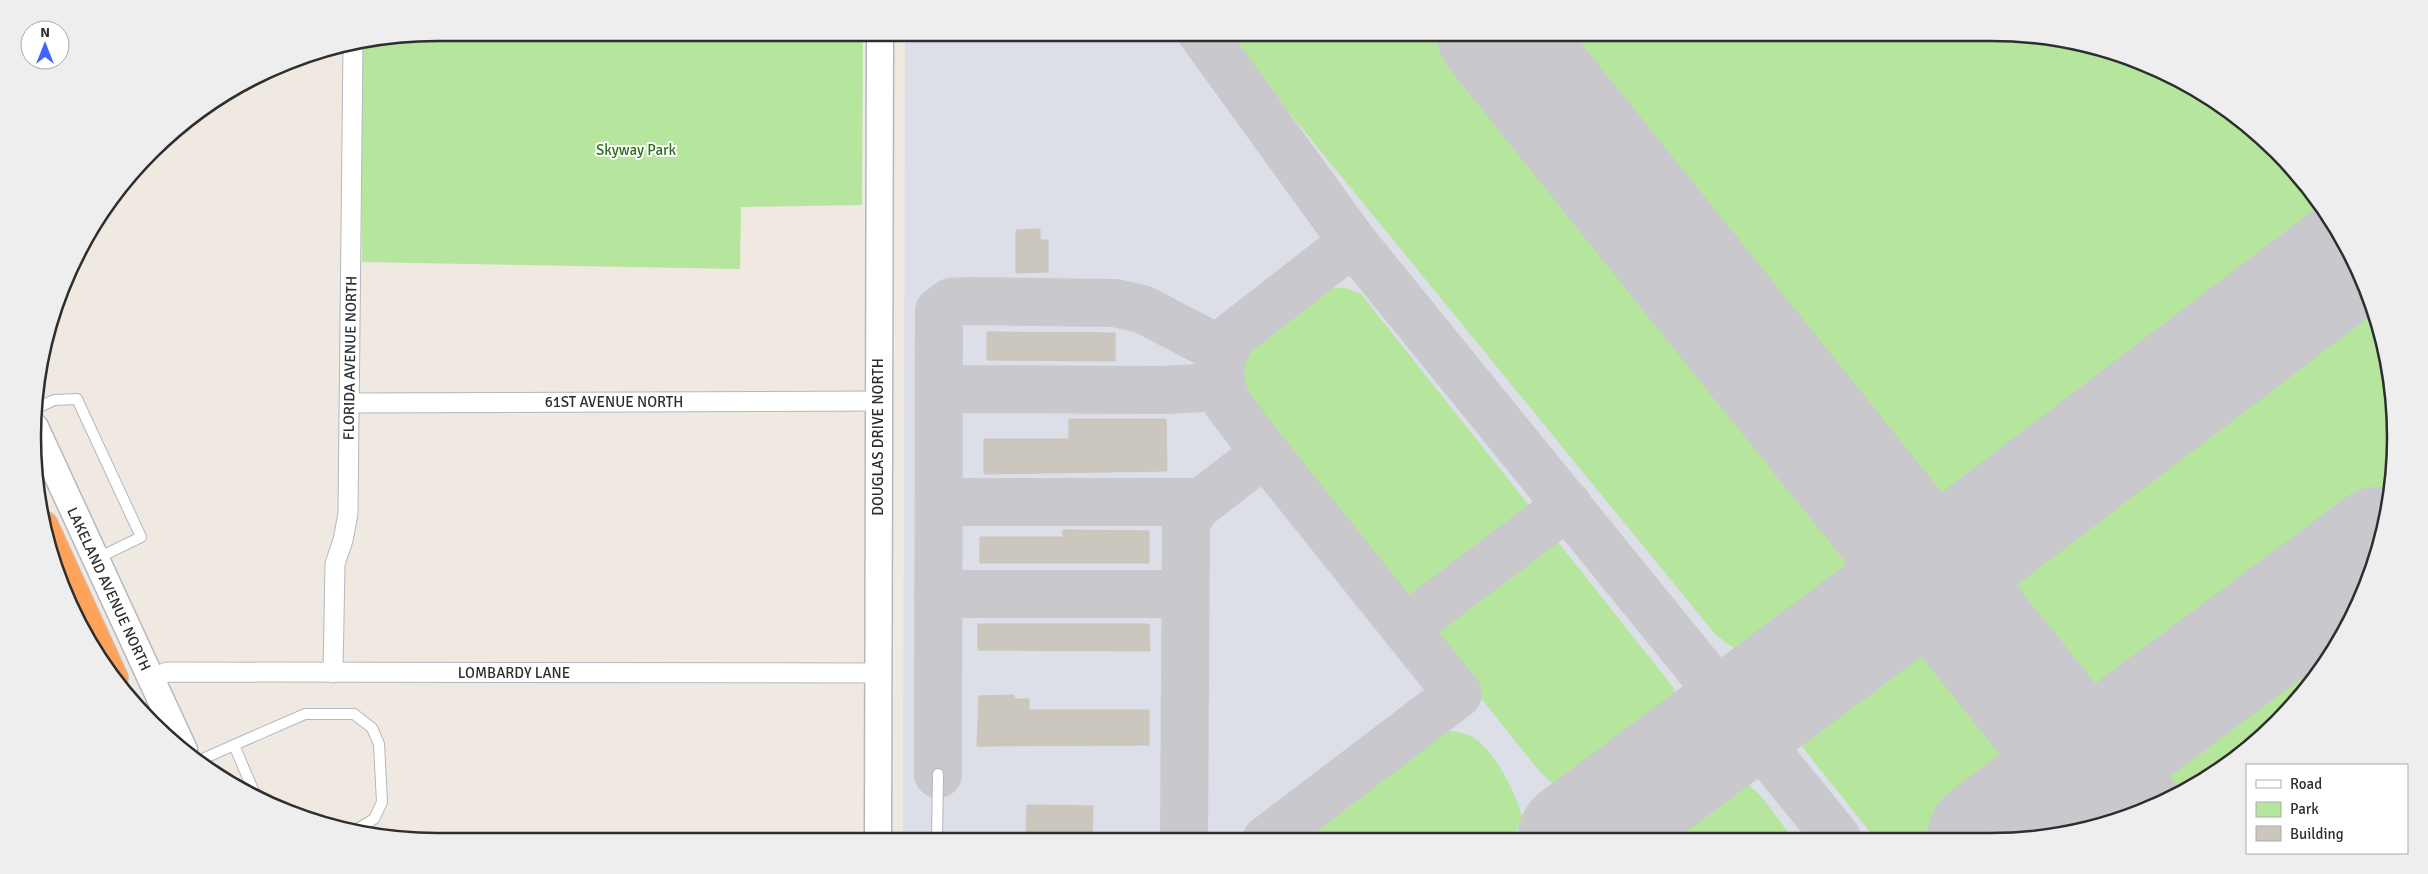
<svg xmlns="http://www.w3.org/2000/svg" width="2428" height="874" font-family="Signika,sans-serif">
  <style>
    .airport { fill: #dcdee8 }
    .green { fill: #b6e59e }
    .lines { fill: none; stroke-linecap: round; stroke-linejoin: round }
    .taxiway { stroke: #c9c8cc; stroke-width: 48 }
    .runway { stroke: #c9c8cc; stroke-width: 119 }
    .building { fill: #cbc7bf; stroke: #cbc5ba }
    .lane-casing { stroke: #b4b7c1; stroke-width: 12 }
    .street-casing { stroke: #b4b7c1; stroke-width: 21 }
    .secondary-casing { stroke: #b4b7c1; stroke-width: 29 }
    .highway-casing { stroke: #c9c9c9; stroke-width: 30 }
    .lane { stroke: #fff; stroke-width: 10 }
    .street { stroke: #fff; stroke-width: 19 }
    .secondary { stroke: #fff; stroke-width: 26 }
    .highway { stroke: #ffa35c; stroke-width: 28 }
    .labels { text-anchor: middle; stroke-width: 4; stroke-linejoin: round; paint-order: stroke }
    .park-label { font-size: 15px; fill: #2c6e1b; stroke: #fff }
    .street-label { font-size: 15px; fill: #2e2e2e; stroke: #fff }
    .rim { fill: none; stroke: #2e2e2e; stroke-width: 2.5 }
  </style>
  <rect width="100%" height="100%" fill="#efe9e1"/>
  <path class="airport" d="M1991,32L2095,46L2170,74L2237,116L2295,170L2341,234L2374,307L2392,384L2395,463L2382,541L2341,639L2258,741L2170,800L2044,838L903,840L905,33Z"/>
  <path class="green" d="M1991,32L2095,46L2170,74L2237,116L2295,170L2334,224L1986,484C1946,509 1931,504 1897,474L1539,33Z
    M436,33H863L862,205L741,207L740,269L362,262V40Z
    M1227,33H1452L1856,531C1868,551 1869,566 1852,585C1830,601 1768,656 1741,650C1731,648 1723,640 1715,634L1248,62Z
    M2362,281L2374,307L2392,384L2395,463L2382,541L2341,639L2258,741L2170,800L2157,804L1999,607C1983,578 1998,563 2016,539Z
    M1328,288H1345L1361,294L1673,687L1676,699L1674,710L1649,738L1587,784C1561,797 1548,781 1532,762L1238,394C1234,378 1234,366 1241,351L1310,297Z
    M1907,625H1923L1938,634L1969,669L2090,824L2044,838H1875L1807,753L1796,738L1795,728L1799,706L1805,697L1893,632Z
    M1450,731C1460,732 1469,734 1477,740C1496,754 1519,798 1523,821L1511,839L1296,840L1435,736Z
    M1715,773C1753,773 1772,812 1793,839H1620C1649,818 1678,779 1715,773Z"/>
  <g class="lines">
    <path class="taxiway" d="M1201,32L1353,242L1837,838
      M939,389L1163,390L1221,387
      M939,502H1202
      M938,594H1185
      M1405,628L1568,505
      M938,774L939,311L951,302L968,301L1115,303L1142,309L1223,351
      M1184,840L1186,525L1194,508L1265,453
      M1266,840L1458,694L1265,453L1228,404L1221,387L1220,362L1231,337L1353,242"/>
    <path class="runway" d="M1496,32L2124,814
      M1987,838L2380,546
      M1577,839L1933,574L2351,256"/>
  </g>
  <path class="building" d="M1040,229V240H1048V272L1016,273V230Z
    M987,332L1115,333V361L987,360Z
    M1069,419H1166L1167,471L984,474V439H1069Z
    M1063,530L1149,531V563H980V537H1063Z
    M978,624H1149L1150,651L978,650Z
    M1014,695V699H1029V710H1149V745L977,746L979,696Z
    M1027,805L1093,806L1092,836L1026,835Z"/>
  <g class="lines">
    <g class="lane-casing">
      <path id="lane" d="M35,409L54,400L77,399L141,537L96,559
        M234,745L305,714H354L372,728L379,744L382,802L374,819L354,831
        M198,761L234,745L254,792
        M937,840L938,774"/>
    </g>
    <g class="street-casing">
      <path id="street" d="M351,403L877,401
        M333,673L335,564L343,540L348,514L353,42
        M151,679L167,672L877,673"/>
    </g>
    <g class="secondary-casing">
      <path id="secondary" d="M35,427L184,750
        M878,841L880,32"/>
    </g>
    <g class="highway-casing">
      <path id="highway" d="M44,525L114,678"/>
    </g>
    <use href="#lane" class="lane"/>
    <use href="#street" class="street"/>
    <use href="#secondary" class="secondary"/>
    <use href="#highway" class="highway"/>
  </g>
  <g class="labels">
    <g class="park-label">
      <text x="636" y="155">Skyway Park</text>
    </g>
    <g class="street-label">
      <text transform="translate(350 358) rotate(-89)" y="5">FLORIDA AVENUE NORTH</text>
      <text x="614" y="407">61ST AVENUE NORTH</text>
      <text transform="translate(878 437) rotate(-90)" y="5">DOUGLAS DRIVE NORTH</text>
      <text transform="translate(109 589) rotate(65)" y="5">LAKELAND AVENUE NORTH</text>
      <text x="514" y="678">LOMBARDY LANE</text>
    </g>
  </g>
  <path d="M0 0H2428V874H0ZM437 41H1991A396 396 0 0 1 2387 437V437A396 396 0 0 1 1991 833H437A396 396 0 0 1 41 437V437A396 396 0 0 1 437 41Z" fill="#eee" fill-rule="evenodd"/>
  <path class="rim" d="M437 41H1991A396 396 0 0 1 2387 437V437A396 396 0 0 1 1991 833H437A396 396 0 0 1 41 437V437A396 396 0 0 1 437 41Z"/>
  <rect x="2246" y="764" width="162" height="90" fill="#ffffff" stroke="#ababab"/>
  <rect x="2256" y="780" width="25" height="8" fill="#ffffff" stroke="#ababab"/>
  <text x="2290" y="789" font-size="15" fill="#2e2e2e">Road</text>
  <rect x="2256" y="802" width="25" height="15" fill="#b6e59e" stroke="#ababab"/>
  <text x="2290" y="814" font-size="15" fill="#2e2e2e">Park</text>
  <rect x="2256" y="826" width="25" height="15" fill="#cbc7bf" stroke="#ababab"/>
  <text x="2290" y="839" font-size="15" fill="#2e2e2e">Building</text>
  <g transform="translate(45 45)"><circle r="24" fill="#ffffff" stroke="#ababab"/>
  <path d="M0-4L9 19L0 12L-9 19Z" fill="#4264fb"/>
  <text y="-8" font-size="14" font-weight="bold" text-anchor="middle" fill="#2e2e2e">N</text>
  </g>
</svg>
